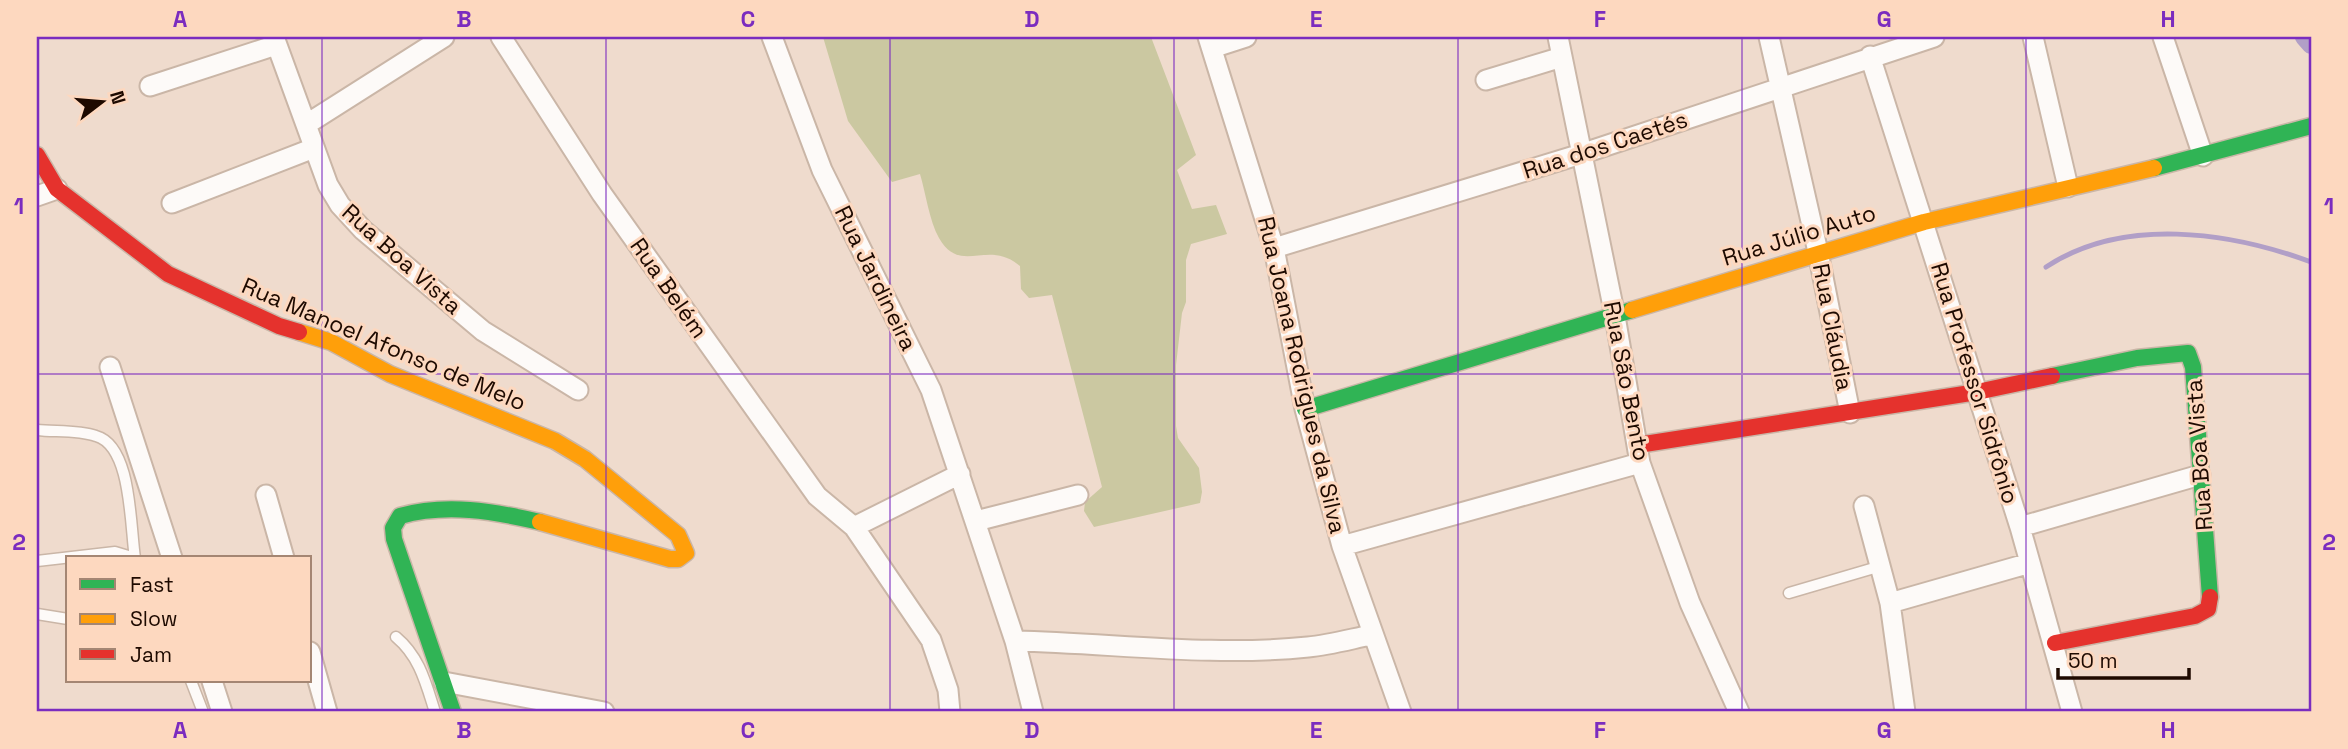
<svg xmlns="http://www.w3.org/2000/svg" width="2348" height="749" font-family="'Space Grotesk',sans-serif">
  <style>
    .green { fill: #cbc8a1 }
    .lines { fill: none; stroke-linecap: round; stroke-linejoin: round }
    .stream { stroke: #b19fc7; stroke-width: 5 }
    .canal { stroke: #b19fc7; stroke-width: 18 }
    .lane-casing { stroke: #cab6a7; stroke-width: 13 }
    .street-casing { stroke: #cab6a7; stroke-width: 23 }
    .fast-casing { stroke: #cab6a7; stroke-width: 19 }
    .slow-casing { stroke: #cab6a7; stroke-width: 19 }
    .jam-casing { stroke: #cab6a7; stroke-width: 19 }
    .lane { stroke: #fdfaf8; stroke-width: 10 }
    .street { stroke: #fdfaf8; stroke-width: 19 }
    .fast { stroke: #30b455; stroke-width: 16 }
    .slow { stroke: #ff9f0a; stroke-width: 16 }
    .jam { stroke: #e5322d; stroke-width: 16 }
    .grid { fill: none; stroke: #7b2cbf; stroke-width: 2; stroke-opacity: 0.55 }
    .labels { text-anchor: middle; stroke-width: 6; stroke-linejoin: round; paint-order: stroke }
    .street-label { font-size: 23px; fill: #1e0a00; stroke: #fdd8bf }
    .neatline { fill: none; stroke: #7b2cbf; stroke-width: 2.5 }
    .grid-label { font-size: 23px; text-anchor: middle; font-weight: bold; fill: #7b2cbf }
  </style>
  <rect width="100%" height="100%" fill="#efdbcd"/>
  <path class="green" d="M823,37H1151L1196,155L1177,170L1192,209L1216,205L1227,234L1191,244L1186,260V302L1182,313L1176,365V426L1178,438L1199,468L1202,492L1200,503L1094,527L1084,511L1085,502L1102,487L1052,295L1029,298L1021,289L1020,266C987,238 961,276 939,238C929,220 926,194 920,174L892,182L848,121Z"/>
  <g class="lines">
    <path class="stream" d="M2046,267C2123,216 2230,232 2311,262"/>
    <path class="canal" d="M2304,37L2311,45"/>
    <g class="lane-casing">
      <path id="lane" d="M37,430C55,432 78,430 96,436C132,446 130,526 135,558
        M37,561L115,552L135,558
        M1789,593L1881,566
        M37,614L68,619
        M396,637C420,657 426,684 435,712
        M191,681L203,712"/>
    </g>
    <g class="street-casing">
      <path id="street" d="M274,37L328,185L340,205L363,230L483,331L578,390
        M501,37L602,194L817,496L854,527L931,640L948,690L950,712
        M772,37L822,170L931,390L1015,641L1033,712
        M1208,37L1274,248L1305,409L1342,546L1401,712
        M1558,37L1615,316L1640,463L1690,603L1739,712
        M1769,37L1818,252L1850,413
        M2033,37L2068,187
        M2163,37L2203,156
        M1212,48L1246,37
        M1870,56L2020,527L2072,712
        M1486,80L1562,57
        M150,86L276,45
        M307,124L444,37
        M37,196L57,189
        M172,203L314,148
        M1274,248L1581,154L1934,37
        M110,367L172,558
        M266,495L284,558
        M1864,506L1890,603L1905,712
        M976,521L1078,495
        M854,527L960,474
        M2020,527L2200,475
        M1342,546L1640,463
        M1890,603L2030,563
        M1015,641C1112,643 1211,657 1308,647C1329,645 1351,639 1371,635
        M310,652L327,712
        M212,681L222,712
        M444,682L604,712"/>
    </g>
    <g class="fast-casing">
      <path id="fast" d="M2154,168L2311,126
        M2052,376L2137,358L2188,353L2193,367L2210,597
        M1305,409L1632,310
        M453,712L394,539L393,528L400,516C446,503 493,511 540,522"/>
    </g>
    <g class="slow-casing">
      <path id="slow" d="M1632,310L1924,222L2154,168
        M299,332L331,342L390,374L555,441L585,459L678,535L686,553L678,559H670L540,522"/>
    </g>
    <g class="jam-casing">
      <path id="jam" d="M37,155L57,189L168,274L279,326L299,332
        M1638,445L1977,392L2052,376
        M2055,643L2195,616L2208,609L2210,597"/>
    </g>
    <use href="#lane" class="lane"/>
    <use href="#street" class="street"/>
    <use href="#fast" class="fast"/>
    <use href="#slow" class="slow"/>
    <use href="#jam" class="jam"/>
  </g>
  <path class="grid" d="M322,37V712M606,37V712M890,37V712M1174,37V712M1458,37V712M1742,37V712M2026,37V712M37,374H2311"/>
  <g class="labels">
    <g class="street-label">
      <text transform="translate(1605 145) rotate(-18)" y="8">Rua dos Caetés</text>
      <text transform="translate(1799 235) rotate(-17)" y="8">Rua Júlio Auto</text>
      <text transform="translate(402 259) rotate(42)" y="8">Rua Boa Vista</text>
      <text transform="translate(876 278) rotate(64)" y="8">Rua Jardineira</text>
      <text transform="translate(669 288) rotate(55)" y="8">Rua Belém</text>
      <text transform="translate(1833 327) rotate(79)" y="8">Rua Cláudia</text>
      <text transform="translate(384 344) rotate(23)" y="8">Rua Manoel Afonso de Melo</text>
      <text transform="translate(1302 375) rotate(77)" y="8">Rua Joana Rodrigues da Silva</text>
      <text transform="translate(1627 381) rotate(79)" y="8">Rua São Bento</text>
      <text transform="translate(1975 383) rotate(73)" y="8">Rua Professor Sidrônio</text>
      <text transform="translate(2199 455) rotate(-94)" y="8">Rua Boa Vista</text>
    </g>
  </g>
  <rect width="2348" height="749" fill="none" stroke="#fdd8bf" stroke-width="77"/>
  <rect x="66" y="556" width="245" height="126" fill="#fdd8bf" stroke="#a48673" stroke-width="2"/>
  <rect x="80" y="579" width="35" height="10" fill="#30b455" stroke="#a48673" stroke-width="2"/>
  <text x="130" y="592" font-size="21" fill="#1e0a00">Fast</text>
  <rect x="80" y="614" width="35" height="10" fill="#ff9f0a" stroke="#a48673" stroke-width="2"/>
  <text x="130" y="626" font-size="21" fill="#1e0a00">Slow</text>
  <rect x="80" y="649" width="35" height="10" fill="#e5322d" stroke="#a48673" stroke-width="2"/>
  <text x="130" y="662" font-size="21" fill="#1e0a00">Jam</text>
  <g transform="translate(102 102) rotate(74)" stroke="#fdd8bf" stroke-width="5" paint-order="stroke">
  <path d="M0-5L12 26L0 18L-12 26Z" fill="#1e0a00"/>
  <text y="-10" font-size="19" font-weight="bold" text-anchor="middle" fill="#1e0a00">N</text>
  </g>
  <path d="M2058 668v10h131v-10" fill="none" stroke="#1e0a00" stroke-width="3.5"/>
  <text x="2068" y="668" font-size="21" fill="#1e0a00" stroke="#fdd8bf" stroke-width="5" paint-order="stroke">50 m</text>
  <rect x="38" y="38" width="2272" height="672" class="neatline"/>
  <g class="grid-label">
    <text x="180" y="27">A</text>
    <text x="464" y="27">B</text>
    <text x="748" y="27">C</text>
    <text x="1032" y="27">D</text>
    <text x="1316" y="27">E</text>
    <text x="1600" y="27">F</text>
    <text x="1884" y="27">G</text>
    <text x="2168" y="27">H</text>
    <text x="19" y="214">1</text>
    <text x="2329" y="214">1</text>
    <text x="19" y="550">2</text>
    <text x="2329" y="550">2</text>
    <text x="180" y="738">A</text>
    <text x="464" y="738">B</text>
    <text x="748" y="738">C</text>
    <text x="1032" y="738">D</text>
    <text x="1316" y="738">E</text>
    <text x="1600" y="738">F</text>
    <text x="1884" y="738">G</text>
    <text x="2168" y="738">H</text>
  </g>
</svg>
